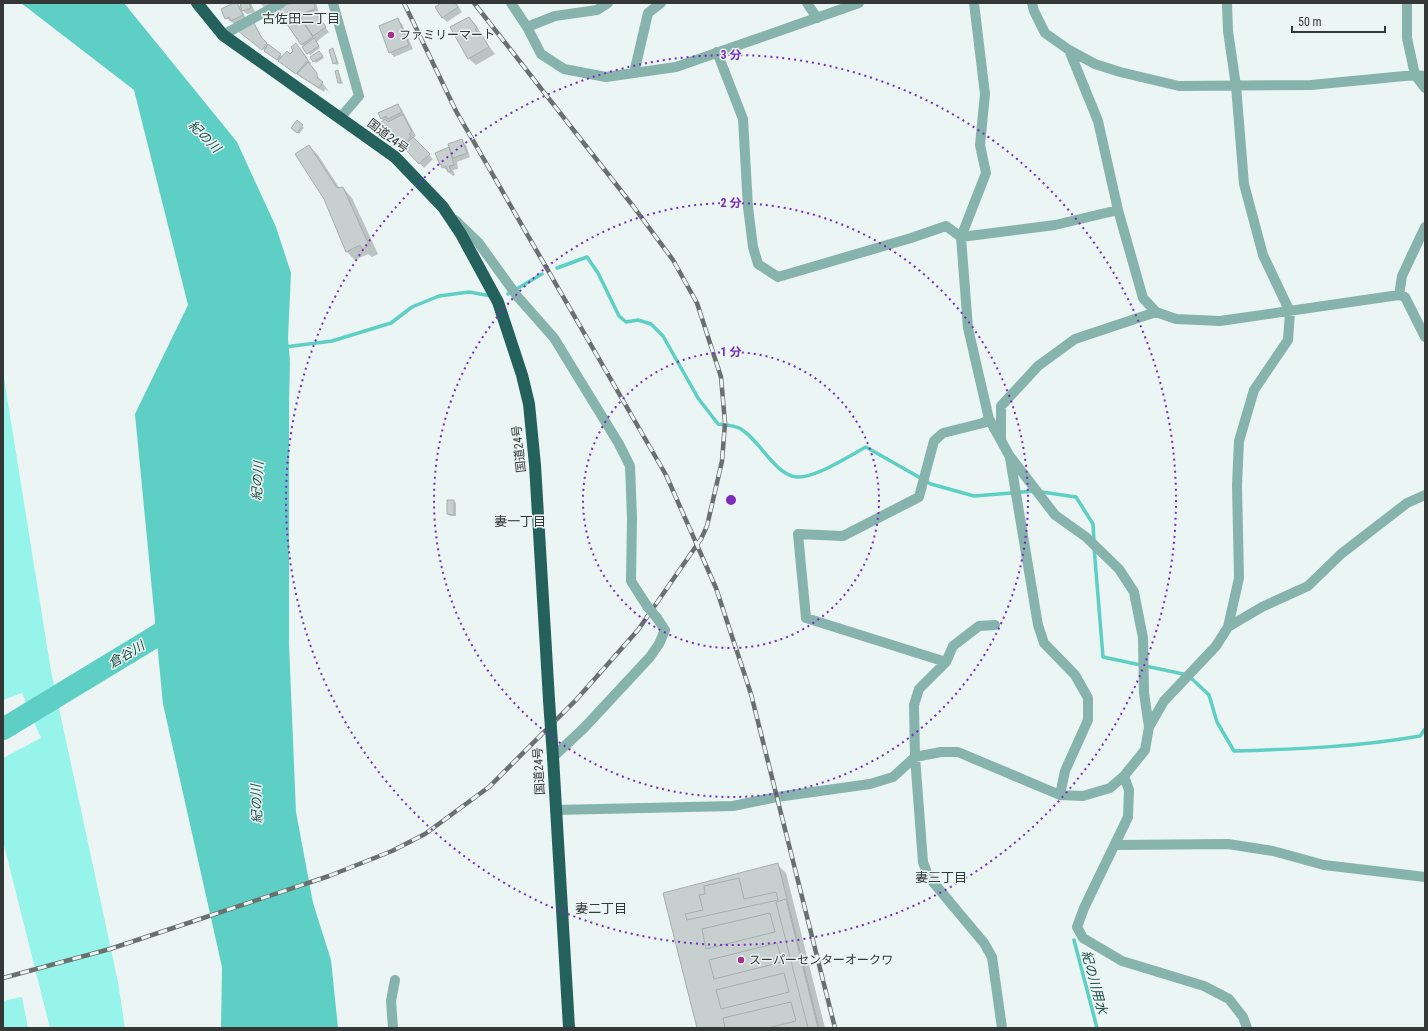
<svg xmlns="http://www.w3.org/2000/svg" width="1428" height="1031" font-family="'Roboto Condensed','Noto Sans JP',sans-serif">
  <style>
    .green { fill: #97f4ea }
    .water { fill: #5ecfc5 }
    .shadow { fill: #0003 }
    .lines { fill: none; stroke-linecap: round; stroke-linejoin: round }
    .stream { stroke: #5ecfc5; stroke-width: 3.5 }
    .river { stroke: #5ecfc5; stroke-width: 22 }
    .building { fill: #c7d0cf; stroke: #a6afae }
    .minor { stroke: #87b3ad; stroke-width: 10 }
    .highway { stroke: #25615c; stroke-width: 12 }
    .rail-casing { stroke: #6a706f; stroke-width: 4.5 }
    .rail { stroke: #ebf5f3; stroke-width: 3; stroke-dasharray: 9; stroke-linecap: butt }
    .minor-bridge { stroke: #87b3ad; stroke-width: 10 }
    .highway-bridge { stroke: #25615c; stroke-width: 12 }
    .ring { fill: none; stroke: #7b2cbf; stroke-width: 2; stroke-dasharray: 2 4 }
    .poi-dot { fill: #a4318c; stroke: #ebf5f3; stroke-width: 1.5 }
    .labels { text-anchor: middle; stroke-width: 3; stroke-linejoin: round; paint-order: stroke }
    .poi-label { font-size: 12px; fill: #333736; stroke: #ebf5f3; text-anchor: start }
    .street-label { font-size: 12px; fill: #333736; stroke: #ebf5f3 }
    .neighbourhood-label { font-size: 13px; fill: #323a39; stroke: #ebf5f3 }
    .water-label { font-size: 13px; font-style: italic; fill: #1a4c47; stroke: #ebf5f3 }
    .centre { fill: #7b2cbf; stroke: #ebf5f3; stroke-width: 2 }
    .ring-label { font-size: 12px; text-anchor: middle; font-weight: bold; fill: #7b2cbf; stroke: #ebf5f3; stroke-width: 3; stroke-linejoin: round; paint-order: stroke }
  </style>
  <rect width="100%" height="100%" fill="#ebf5f3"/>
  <path class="green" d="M3,372L51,671L118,982L125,1028H50L3,841V758L41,738L22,693L3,700Z
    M22,997L28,1028H3V1001Z"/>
  <path class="water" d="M21,3H124L237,142L276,227L291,273L288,338L290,362L289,404V644L296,812L313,903L331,960L338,1028H221L222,967L163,704L135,414L188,305L134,90Z"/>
  <path class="shadow" d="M236,3L243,9L241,3H251L255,12L247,14L241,9L247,20L236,25L226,18Z
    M260,3H273L264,7Z
    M295,3H316L319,13L315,14L329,32L316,42L320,48L310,55L285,22Z
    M443,3H456L462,12L447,22L442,17Z
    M469,18L476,25L482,35L481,36L495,54L476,65L469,59L451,28Z
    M398,20L402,24L413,49L394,57L390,52Z
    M253,22L265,42L283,57L291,55L295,51L296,44L311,63L310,65L329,92L325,89L324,92L301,77L240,32Z
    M333,49L339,64L336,65L334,63Z
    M321,54L324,58L316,63L314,61Z
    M338,71L339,73L343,84L339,83Z
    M398,105L402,110L416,136L413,138L433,159L424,168L407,150L405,151L385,132L387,129L382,119Z
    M297,122L304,128L299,134L294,130Z
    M462,141L466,145L470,157L457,162L458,169L453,170L455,175L453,176L443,167L436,153L451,148Z
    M309,146L318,155L340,189L343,188L352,198L378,254L372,257L368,254L355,260L346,251Z
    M454,501L456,503V516H450L448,514Z
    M777,864L786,873L825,1028H698Z"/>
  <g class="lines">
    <path class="stream" d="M557,268L587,257L598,273L619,316L626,322L638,320L651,324L663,336L698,398L718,424C724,425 733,425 739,428C759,438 774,475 797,477C816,478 849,456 866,447L931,484L974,496L1035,491L1076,497L1093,524L1094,541
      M508,294L542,274
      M285,347L332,341L391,323L412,307L439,296L469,292L491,296
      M1094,547L1103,657L1188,675L1209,695L1217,722L1234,751C1297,749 1358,747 1420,736L1425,729
      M1074,940L1097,1028"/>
    <path class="river" d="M3,729L181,621"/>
  </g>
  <path class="building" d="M234,3H237L243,15L231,21L229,17L225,19L221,9Z
    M240,3H249L251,8L242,11Z
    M292,3H314L315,9L306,12V13L291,17L292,19L285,24L279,7Z
    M441,3H455L458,7L442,18L435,7Z
    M313,10L326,27L313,36L301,18Z
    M299,16L313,37L301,45L287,24Z
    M469,17L477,28L475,29L480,37L482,35L489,47L468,59L450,27Z
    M398,18L409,45L389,53L379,26Z
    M253,21L261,37L267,43L262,50L238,31Z
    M314,38L319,46L307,54L302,47Z
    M296,43L308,60L296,74L278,61L287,51L290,54L293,51L291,47Z
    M268,44L281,54L277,60L264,51Z
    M333,48L337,62L333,64L329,50Z
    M319,51L323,56L313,62L310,57Z
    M308,62L317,73V78L323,82L319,88L297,74Z
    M338,70L341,83H338L335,71Z
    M398,104L402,112L388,119L386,116L381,119L378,113Z
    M403,114L412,132L409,134L411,136L401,148L384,132L385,129L380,123L385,119L388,122Z
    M297,120L303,125L297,133L291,128Z
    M413,137L430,154L419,164L405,149L408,146L406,144Z
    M462,139L467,153L453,158L448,144Z
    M309,145L337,188L343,187L369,245L362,249L360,245L346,252L324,199L295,154Z
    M449,147L454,165L449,166L451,171L448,172L446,166L442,168L441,164L440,165L435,153Z
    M447,500H454V515L447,514Z
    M778,863L819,1028H697L663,893Z
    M739,878L744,899L776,892L778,900L687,920L685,914L703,910L699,895L705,894L704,886Z
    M786,899L818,1028H808L776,902Z
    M770,913L775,932L706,949L702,929Z
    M777,943L782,962L714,979L709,960Z
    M784,973L789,992L721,1009L716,990Z
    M791,1002L796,1021L768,1028H725L723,1018Z"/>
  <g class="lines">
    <path class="minor" d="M333,3L359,96L340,118
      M511,3L527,27L541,54L564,69L606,77L676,67L859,3
      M807,3L817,18
      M974,3L985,94L980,145L986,173L961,237L968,328L989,419
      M1032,3L1034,11L1045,33L1069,50L1095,64L1120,72L1179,86L1311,85L1415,75L1425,76
      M1407,3V38L1415,75L1425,88
      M527,27L555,16L597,10L608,3
      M223,35L281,3
      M1069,50L1098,121L1118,210L1143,298L1156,312L1176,319L1220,321L1399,295L1405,297L1425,337
      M717,52L743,119L748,207L753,247L758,264L778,277L911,238L946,226L961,237L1055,225L1118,210
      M634,73L648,13L661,3
      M455,220L478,242L517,296L554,338L619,444L630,466L632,518L631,581L647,606
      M1399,295L1402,276L1425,227
      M1001,440V406L1038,366L1075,339L1156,312
      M1010,458L1038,625L1044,643L1075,675L1088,698V720L1065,771L1060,795
      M995,625L979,626L953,646L946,662L919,689L914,705L915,757L923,862L928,876L984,943L992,957L1002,1028
      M1228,627L1262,607L1308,586L1341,554L1407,503L1425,495
      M1149,727L1164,701L1216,646L1228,627L1239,578L1237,485L1239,441L1254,390L1288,340L1290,312L1263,255L1244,184L1236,86L1228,31L1227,3
      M553,757L584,728L650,657L659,644L665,630L657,618
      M1124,776L1129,790L1128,817L1084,908L1077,927L1083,938L1122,961L1204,986L1229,999L1243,1017L1247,1028
      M555,810L733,806L777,797L870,784L893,777L915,757L941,752H958L1060,795L1083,796L1110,788L1124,776L1145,750L1149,727L1144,693L1143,638L1134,592L1119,569L1086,537L1055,515L1009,455L989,419L983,423L943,433L934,441L919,497L843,536L798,534L806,618L946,662
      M1115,845L1228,844L1273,851L1324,865L1425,877
      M393,1028L391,1001L395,980"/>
    <path class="highway" d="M197,3L223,35L395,157L443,207L461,234L498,302L522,375L529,404L535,465L549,700
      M553,757L569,1028"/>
    <g class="rail-casing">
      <path id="rail" d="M404,3L456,111L666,475L716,588L751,694L835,1028
        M3,978L110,949L329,876L392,851L425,834L489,787L576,700L638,630L701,539L707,526L722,461L725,423L721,377L697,303L673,260L633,206L474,3"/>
    </g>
    <use href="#rail" class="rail"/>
    <path class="minor-bridge" d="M647,606L657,618"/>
    <path class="highway-bridge" d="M549,700L553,757"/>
  </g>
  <g class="ring">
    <circle cx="731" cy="500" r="148"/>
    <circle cx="731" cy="500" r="297"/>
    <circle cx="731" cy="500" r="445"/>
  </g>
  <g class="poi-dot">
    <circle cx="391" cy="35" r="4"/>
    <circle cx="741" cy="960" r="4"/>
  </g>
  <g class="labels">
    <g class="poi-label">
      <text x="399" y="39">ファミリーマート</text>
      <text x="749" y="964">スーパーセンターオークワ</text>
    </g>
    <g class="street-label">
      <text transform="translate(388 136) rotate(37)" y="4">国道24号</text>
      <text transform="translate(519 449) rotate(-96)" y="4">国道24号</text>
      <text transform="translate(539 771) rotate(-93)" y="4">国道24号</text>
    </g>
    <g class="neighbourhood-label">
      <text x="301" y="23">古佐田二丁目</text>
      <text x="520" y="526">妻一丁目</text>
      <text x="941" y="882">妻三丁目</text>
      <text x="601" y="913">妻二丁目</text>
    </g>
    <g class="water-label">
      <text transform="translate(205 136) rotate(45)" y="5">紀の川</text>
      <text transform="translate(257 481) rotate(-86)" y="5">紀の川</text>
      <text transform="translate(126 654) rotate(-31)" y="5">倉谷川</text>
      <text transform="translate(256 804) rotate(-92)" y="5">紀の川</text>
      <text transform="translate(1095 982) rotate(75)" y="5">紀の川用水</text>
    </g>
  </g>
  <circle cx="731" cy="500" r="6" class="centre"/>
  <g class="ring-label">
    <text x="731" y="59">3 分</text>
    <text x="731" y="207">2 分</text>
    <text x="731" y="356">1 分</text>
  </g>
  <rect width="1428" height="1031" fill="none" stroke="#333736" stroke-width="8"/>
  <path d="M1292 26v6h93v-6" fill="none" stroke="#333736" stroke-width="2"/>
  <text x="1298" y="26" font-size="12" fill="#333736" stroke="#ebf5f3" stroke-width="3" paint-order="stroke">50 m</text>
</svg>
